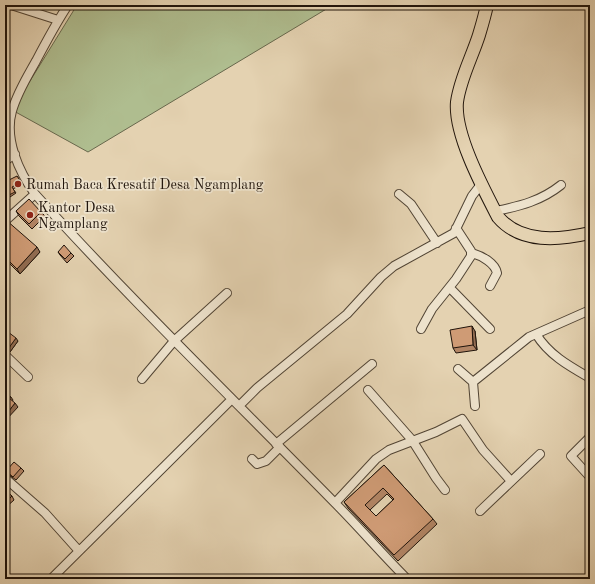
<svg xmlns="http://www.w3.org/2000/svg" width="595" height="584" font-family="'Old Standard TT',serif">
  <style>
    .green { fill: #afbd8f; stroke: #68684d }
    .lines { fill: none; stroke-linecap: round; stroke-linejoin: round }
    .street-casing { stroke: #514434; stroke-width: 10 }
    .primary-casing { stroke: #20140b; stroke-width: 14 }
    .street { stroke: #ede2cc; stroke-width: 8 }
    .primary { stroke: #e4d2b1; stroke-width: 12 }
    .wall { fill: #b28565; stroke: #20140b; fill-rule: evenodd }
    .shaded-wall { fill: #916c52; stroke: #20140b }
    .building { fill: #cf9b75; stroke: #20140b; fill-rule: evenodd }
    .poi-dot { fill: #8f2418; stroke: #ede2cc; stroke-width: 1.5 }
    .labels { text-anchor: middle; stroke-width: 3.5; stroke-linejoin: round; paint-order: stroke }
    .poi-label { font-size: 14px; fill: #20140b; stroke: #ede2cc; text-anchor: start }
  </style>
  <rect width="100%" height="100%" fill="#e4d2b1"/>
  <filter id="stains"><feTurbulence type="fractalNoise" baseFrequency=".005" numOctaves="4"/><feColorMatrix values="0 0 0 0 .2 0 0 0 0 .09 0 0 0 0 .02 0 0 0 .5 -.17"/></filter>
  <radialGradient id="worn" r=".72"><stop offset=".6" stop-color="#630" stop-opacity="0"/><stop offset="1" stop-color="#630" stop-opacity=".3"/></radialGradient>
  <path class="green" d="M77,5H333L88,152L12,110Z"/>
  <g class="lines">
    <g class="street-casing">
      <path id="street" d="M11,5L58,20
        M5,161L15,154
        M35,194C131,300 234,400 334,502C359,527 382,554 407,579
        M399,194L411,204L437,243
        M496,211C520,206 541,201 561,185
        M5,221L35,194C19,172 4,139 12,111C17,93 27,77 36,61C46,42 56,23 68,5
        M472,253C482,256 495,263 497,273L490,286
        M450,288L490,329
        M421,329L432,309L456,279L471,256V251L456,228
        M536,334C549,355 569,366 590,378
        M5,355L28,377
        M458,369L473,382L529,337L590,310
        M142,379L174,341L227,293
        M473,382L475,406
        M368,390L412,440L436,478L445,490
        M239,406L257,388L347,314L381,277L394,266L454,233L472,196L482,183
        M590,437L571,456L590,477
        M276,444L372,364
        M252,459L257,464L266,461L280,447
        M5,478L45,513L79,551
        M335,503L376,459L389,450L436,432L462,419L483,450L511,481
        M480,511L540,454
        M51,579L231,400"/>
    </g>
    <g class="primary-casing">
      <path id="primary" d="M487,5C485,15 482,25 479,35C472,57 460,79 457,102C454,134 483,188 498,217C521,244 559,240 590,233"/>
    </g>
    <use href="#street" class="street"/>
    <use href="#primary" class="primary"/>
  </g>
  <path class="wall" d="M17,176L22,184L13,189L16,193L10,197L5,189Z
    M16,211L41,212L45,216L32,229L19,216Z
    M5,220L40,252L20,274L5,259Z
    M58,252L71,253L74,256L67,263L60,255Z
    M475,331L477,350L456,353L453,348Z
    M5,336L18,341L10,352L5,350Z
    M384,465L433,519L437,524L398,561L348,508L344,502ZM387,494L393,500L376,516L370,510Z
    M21,468L24,471L16,480L8,474L6,471Z
    M5,492L12,496L14,500L5,508Z"/>
  <path class="shaded-wall" d="M37,247L40,252L20,274L17,269Z
    M472,326L475,331L477,350L473,345Z
    M16,338L18,341L10,352L8,349Z
    M11,397L13,400L12,402L9,398Z
    M15,403L18,407L5,421V416Z"/>
  <path class="building" d="M17,176L21,182L12,187L15,192L9,195L5,189V182Z
    M29,199L41,212L29,224L16,211Z
    M5,220H6L37,247L17,269L5,257Z
    M64,245L71,253L65,259L58,252Z
    M472,326L473,345L453,348L450,330Z
    M8,332L16,338L8,349L5,348V336Z
    M5,391L11,397L9,398L15,403L5,416Z
    M14,462L21,468L13,477L6,471Z
    M384,465L433,519L394,555L344,502ZM383,488L394,499L376,516L365,505Z
    M6,491L12,496L5,503V492Z"/>
  <g class="poi-dot">
    <circle cx="18" cy="184" r="4"/>
    <circle cx="30" cy="215" r="4"/>
  </g>
  <g class="labels">
    <g class="poi-label">
      <text x="26" y="189">Rumah Baca Kresatif Desa Ngamplang</text>
      <text x="38" y="212">Kantor Desa<tspan x="38" dy="16">Ngamplang</tspan></text>
    </g>
  </g>
  <rect width="595" height="584" fill="none" stroke="#e4d2b1" stroke-width="20"/>
  <rect x="6" y="6" width="583" height="572" fill="none" stroke="#20140b" stroke-width="2"/>
  <rect x="10" y="10" width="575" height="564" fill="none" stroke="#20140b"/>
  <rect width="100%" height="100%" filter="url(#stains)"/>
  <rect width="100%" height="100%" fill="url(#worn)"/>
</svg>
